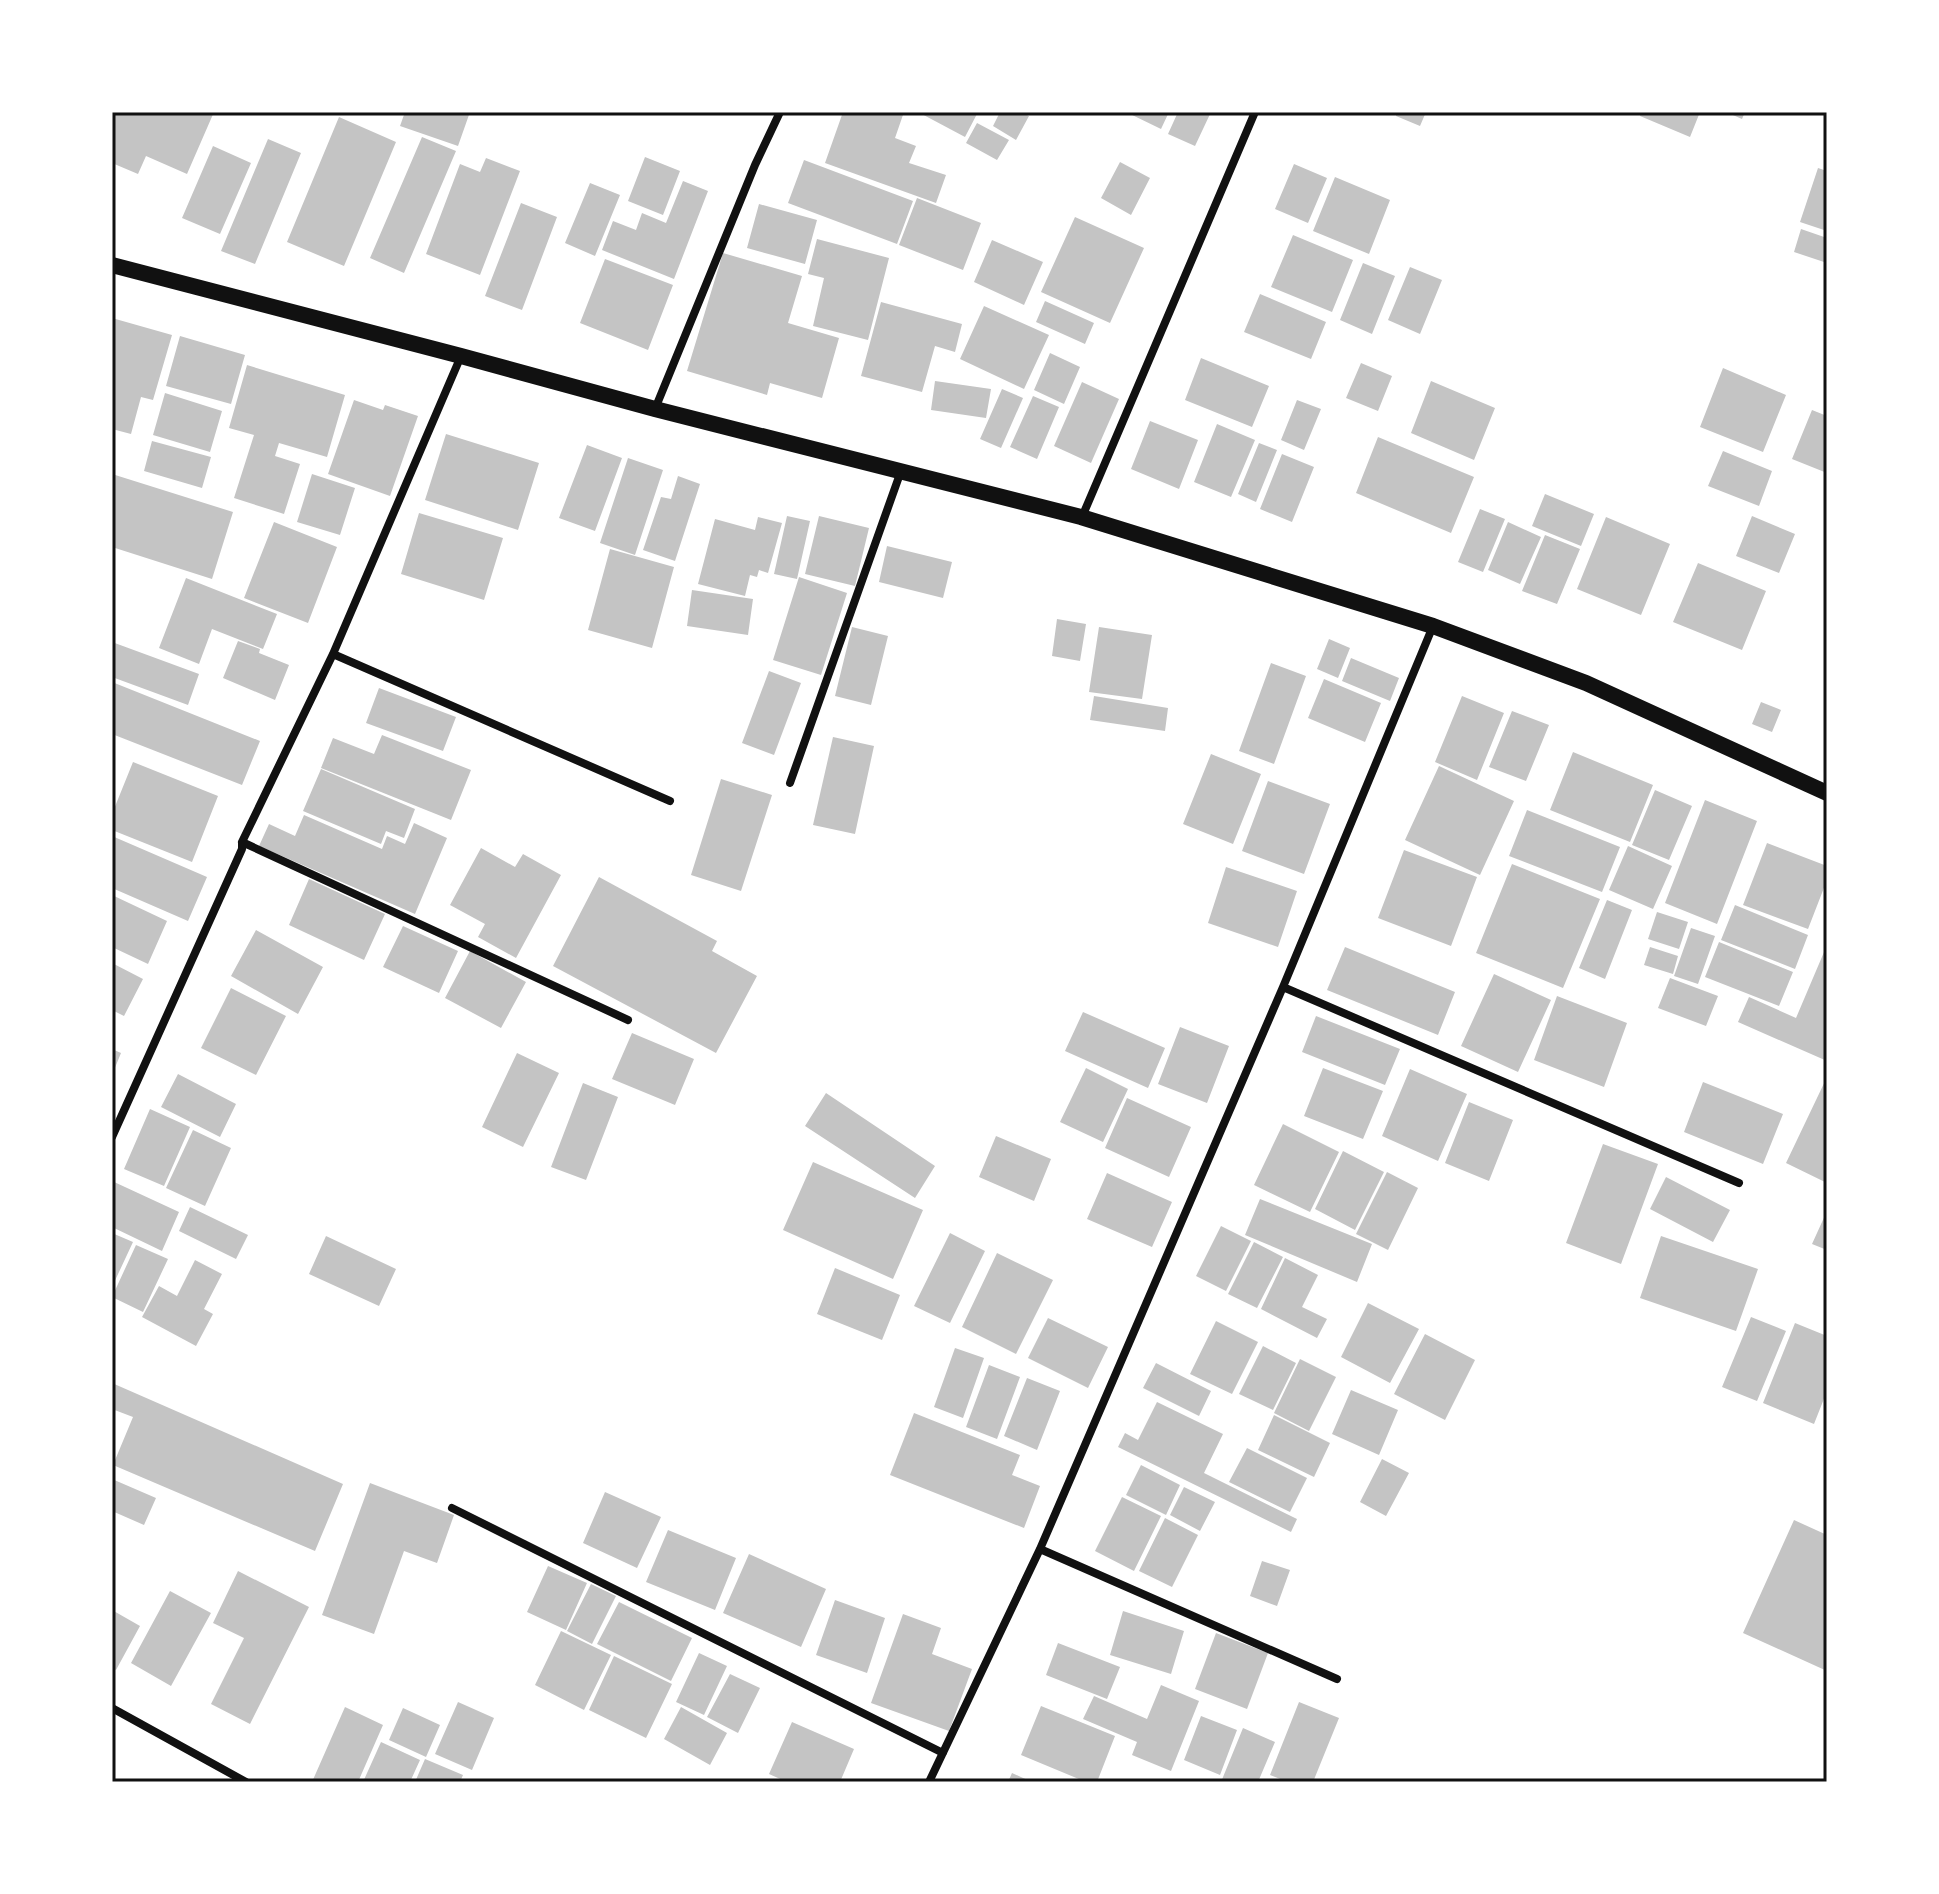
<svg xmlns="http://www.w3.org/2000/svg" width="1939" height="1894" font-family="'PT Sans Narrow',sans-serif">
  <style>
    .building { fill: #c4c4c4 }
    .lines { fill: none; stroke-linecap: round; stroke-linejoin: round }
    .minor { stroke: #111; stroke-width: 8 }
    .secondary { stroke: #111; stroke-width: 16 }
    .neatline { fill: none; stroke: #111; stroke-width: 3 }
  </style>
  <rect width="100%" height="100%" fill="#fff"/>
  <path class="building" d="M112,112H214L187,174L146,156L138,174L112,163Z
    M405,112H470L458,146L400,126Z
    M843,112H904L895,138L916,146L909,163L946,175L936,203L825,163Z
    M918,112H978L965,137Z
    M1000,112H1021L1029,116L1016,140L993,126Z
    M1126,112H1169L1161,129Z
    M1178,112H1211L1195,146L1168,134Z
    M1397,112H1426L1420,126L1396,116Z
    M1641,112H1700L1690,137L1640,116Z
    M1726,112H1745L1742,119Z
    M339,117L396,142L344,266L287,242Z
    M977,123L1009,140L997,160L966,143Z
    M422,137L456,151L404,273L370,258Z
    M268,139L301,153L255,264L221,251Z
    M213,146L251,163L220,234L182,218Z
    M645,157L680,171L663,215L628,201Z
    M486,158L520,171L480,275L426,254L460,164L480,172Z
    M804,160L913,201L897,244L788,203Z
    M1120,162L1150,178L1131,215L1101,198Z
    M1294,164L1327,178L1308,223L1275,209Z
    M1818,168L1827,171V231L1800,222Z
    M1335,177L1390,200L1369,254L1313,231Z
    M683,181L708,191L674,279L602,250L613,221L636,230L642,213L666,223Z
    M590,183L620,195L595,256L565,243Z
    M917,198L981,223L963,270L899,245Z
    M521,203L557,217L522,310L485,296Z
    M759,204L817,220L805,264L747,248Z
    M1075,217L1144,248L1110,323L1041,292Z
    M1801,229L1827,238V263L1794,252Z
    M1293,235L1353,260L1332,312L1271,287Z
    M817,239L889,258L868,340L813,326L824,278L808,274Z
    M992,240L1043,262L1024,305L974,282Z
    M723,253L802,276L788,323L839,338L822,398L770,383L767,395L687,371Z
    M605,259L673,285L648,350L580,323Z
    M1363,263L1395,276L1372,334L1340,320Z
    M1410,267L1442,280L1420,334L1388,320Z
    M1260,294L1326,322L1311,359L1244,332Z
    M1045,301L1094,323L1085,344L1036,322Z
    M881,302L962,324L955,352L935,346L922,392L861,376Z
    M984,306L1049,335L1024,389L960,359Z
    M112,318L172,335L153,400L141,397L131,434L112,429Z
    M180,336L245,355L231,404L166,386Z
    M1050,353L1080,367L1064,404L1034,390Z
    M1201,358L1269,386L1252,427L1185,400Z
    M1361,363L1392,376L1378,411L1346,398Z
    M247,365L345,395L327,457L279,443L275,456L300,464L284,514L234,498L254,435L229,428Z
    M1723,368L1786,395L1763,452L1700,427Z
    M935,381L991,389L986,418L931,410Z
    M1431,381L1495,408L1474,460L1411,433Z
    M1082,382L1119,399L1091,463L1054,446Z
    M1002,389L1023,398L1001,448L980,439Z
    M165,393L222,411L210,452L153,435Z
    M1033,396L1059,407L1037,459L1010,447Z
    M354,400L383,410L385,405L418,416L390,496L328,474Z
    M1297,400L1321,409L1304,450L1281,440Z
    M1812,410L1827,416V473L1792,459Z
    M1150,421L1198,440L1179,489L1131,469Z
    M1217,424L1255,440L1231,497L1194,482Z
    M446,434L539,463L518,530L425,500Z
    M1378,437L1474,477L1451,533L1356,493Z
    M152,441L211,457L202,488L144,471Z
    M1259,443L1277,450L1256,502L1238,494Z
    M587,445L622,458L595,531L559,518Z
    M1723,451L1772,471L1759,506L1708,486Z
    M1282,454L1314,467L1292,522L1260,509Z
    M628,458L663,470L635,555L600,543Z
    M112,474L233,512L212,579L112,547Z
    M312,474L355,488L340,535L297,522Z
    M678,476L700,484L675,561L643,550L661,497L671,499Z
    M1545,494L1594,514L1581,546L1532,526Z
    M1480,509L1505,519L1483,572L1458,562Z
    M419,513L503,538L484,600L401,574Z
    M787,516L810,521L797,579L774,574Z
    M819,516L869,528L855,586L805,574Z
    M1752,516L1795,534L1779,573L1736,556Z
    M758,517L782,523L768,573L759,570L757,577L750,575L745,596L698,584L715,519L755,530Z
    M1606,517L1670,544L1641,615L1577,589Z
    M274,522L337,547L308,623L244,598Z
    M1508,522L1541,537L1520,584L1488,570Z
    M1545,535L1580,549L1557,604L1522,591Z
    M887,546L952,562L943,598L879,582Z
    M610,549L674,567L652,648L588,630Z
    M1698,563L1766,591L1742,650L1673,622Z
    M799,577L847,593L821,675L773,660Z
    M186,578L277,614L263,649L212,629L199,664L159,648Z
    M692,590L753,599L748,635L687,626Z
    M1057,619L1086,624L1080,661L1052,656Z
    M852,627L888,636L871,705L835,696Z
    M1099,627L1152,635L1142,699L1089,692Z
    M1329,639L1350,648L1338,678L1317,669Z
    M238,641L260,649L259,653L289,665L275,700L223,678Z
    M112,642L199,674L188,705L112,677Z
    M1351,658L1399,678L1390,701L1342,681Z
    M1271,663L1306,676L1274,764L1239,751Z
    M769,671L801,683L774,755L742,743Z
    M1324,679L1381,703L1365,742L1308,718Z
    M112,682L260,741L242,785L112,734Z
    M379,688L456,717L443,751L366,723Z
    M1094,696L1168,708L1165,731L1090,720Z
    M1462,696L1504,713L1477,780L1435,762Z
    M1761,702L1781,710L1772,732L1752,724Z
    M1512,711L1549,725L1526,781L1489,767Z
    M382,735L471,770L451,820L321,768L333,738L374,754Z
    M833,737L874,746L855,834L813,825Z
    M1573,752L1653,785L1630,842L1550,810Z
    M1211,754L1261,774L1233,844L1183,824Z
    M133,762L218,796L192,862L112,830V814Z
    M1439,766L1514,801L1480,875L1405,840Z
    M321,769L415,809L404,838L386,831L381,844L303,811Z
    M721,779L772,795L741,891L691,875Z
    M1268,781L1330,804L1304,874L1242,851Z
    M1655,790L1692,806L1669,860L1632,845Z
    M1705,800L1757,821L1717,924L1665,903Z
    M1527,810L1620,847L1602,892L1509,856Z
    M304,815L382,849L387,836L405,844L414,823L447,838L415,914L259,846L269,824L295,836Z
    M112,836L207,877L188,921L112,888Z
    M1767,843L1827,866V880L1808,929L1743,905Z
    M1628,846L1672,866L1653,909L1609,890Z
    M481,848L515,867L523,854L561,875L516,958L478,937L485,924L450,905Z
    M1404,850L1477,877L1451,946L1378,918Z
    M1512,864L1600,899L1563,988L1476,953Z
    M1226,867L1297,891L1278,947L1208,923Z
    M599,877L717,941L712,951L757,976L716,1053L553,966Z
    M309,879L385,914L364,960L289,925Z
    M112,895L167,921L148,964L112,947Z
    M1607,900L1632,910L1605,979L1579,968Z
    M1735,905L1808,935L1795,969L1721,940Z
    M1657,912L1688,922L1679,949L1648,939Z
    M403,926L458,951L439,993L383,967Z
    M1691,928L1715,936L1698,984L1674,976Z
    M256,930L323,967L298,1014L231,976Z
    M1719,942L1793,972L1779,1006L1705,977Z
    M1827,945V1061L1738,1022L1749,997L1796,1018Z
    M1345,947L1455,992L1438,1035L1327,990Z
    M1650,947L1678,956L1673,974L1644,965Z
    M470,951L526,982L501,1028L445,998Z
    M112,963L143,979L124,1016L112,1010Z
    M1494,974L1551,1000L1518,1072L1461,1046Z
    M1670,978L1718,996L1706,1026L1658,1008Z
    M231,988L286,1016L256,1075L201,1048Z
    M1557,996L1627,1023L1604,1087L1534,1060Z
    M1083,1012L1165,1048L1148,1088L1065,1051Z
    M1316,1016L1400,1049L1385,1085L1302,1052Z
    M1180,1027L1229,1046L1207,1103L1158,1084Z
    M632,1033L694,1059L675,1105L612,1079Z
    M112,1049L121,1053L112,1075Z
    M517,1053L559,1073L523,1147L482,1127Z
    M1086,1068L1128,1089L1103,1142L1060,1122Z
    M1323,1068L1383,1091L1363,1139L1304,1116Z
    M1410,1069L1467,1094L1438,1161L1382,1136Z
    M178,1074L236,1104L220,1137L161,1107Z
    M1827,1077V1183L1786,1163Z
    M1703,1082L1783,1114L1763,1164L1684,1132Z
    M583,1083L618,1097L586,1180L551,1167Z
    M826,1093L935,1166L915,1198L805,1126Z
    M1127,1098L1191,1127L1169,1177L1105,1148Z
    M1469,1102L1513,1120L1489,1181L1445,1163Z
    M150,1109L190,1127L164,1186L124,1169Z
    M1283,1124L1339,1152L1310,1212L1254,1185Z
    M193,1130L231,1148L205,1206L166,1188Z
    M996,1136L1051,1159L1034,1201L979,1177Z
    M1603,1144L1658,1164L1621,1264L1566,1243Z
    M1343,1151L1384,1172L1355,1230L1315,1209Z
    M813,1162L923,1210L893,1279L783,1230Z
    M1387,1172L1418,1188L1388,1250L1356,1234Z
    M1107,1173L1172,1202L1152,1247L1087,1219Z
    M1666,1177L1730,1210L1713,1242L1650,1209Z
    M112,1181L179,1212L162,1251L112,1227Z
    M1260,1199L1372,1244L1357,1282L1245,1235Z
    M190,1207L248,1235L236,1259L179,1231Z
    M1827,1211V1250L1812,1244Z
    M1221,1226L1251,1241L1226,1291L1196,1276Z
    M112,1233L133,1242L112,1287Z
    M950,1233L985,1251L950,1323L914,1306Z
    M326,1236L396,1269L379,1306L309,1274Z
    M1661,1236L1758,1269L1736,1331L1640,1298Z
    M1254,1242L1283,1257L1257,1308L1228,1294Z
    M136,1245L168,1259L143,1312L112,1297Z
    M997,1253L1053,1280L1016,1354L962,1327Z
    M1285,1258L1318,1275L1302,1307L1327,1319L1317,1338L1261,1309Z
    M195,1260L222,1274L204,1309L213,1314L196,1346L142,1317L159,1286L177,1296Z
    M835,1268L900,1295L882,1340L817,1314Z
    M1368,1303L1419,1329L1390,1383L1341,1357Z
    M1751,1317L1786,1331L1757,1401L1722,1387Z
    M1048,1318L1108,1347L1088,1388L1028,1358Z
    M1216,1321L1258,1342L1232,1394L1190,1374Z
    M1795,1323L1827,1336V1391L1814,1424L1763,1403Z
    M1425,1334L1475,1360L1445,1420L1394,1394Z
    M1263,1346L1296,1363L1273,1410L1239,1394Z
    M955,1348L984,1358L963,1418L934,1407Z
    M1300,1359L1336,1377L1309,1431L1274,1413Z
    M1156,1363L1211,1391L1199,1416L1143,1388Z
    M989,1365L1020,1377L997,1439L966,1427Z
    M1027,1378L1060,1391L1037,1450L1004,1436Z
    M112,1383L343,1484L315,1551L113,1465L133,1417L112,1409Z
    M1351,1390L1398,1410L1379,1455L1332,1434Z
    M1157,1402L1223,1434L1204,1473L1297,1519L1291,1532L1118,1447L1125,1433L1138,1440Z
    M914,1413L1020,1455L1012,1475L1040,1486L1024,1528L890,1475Z
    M1274,1415L1330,1443L1314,1477L1258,1450Z
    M1247,1448L1307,1478L1290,1512L1229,1482Z
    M1382,1459L1409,1473L1386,1516L1360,1502Z
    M1141,1465L1180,1485L1166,1515L1126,1495Z
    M112,1479L156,1498L144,1525L112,1511Z
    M370,1483L454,1515L437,1563L404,1551L374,1634L322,1615Z
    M1184,1487L1215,1502L1200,1531L1170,1515Z
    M605,1492L661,1517L637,1568L583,1543Z
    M1122,1497L1161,1516L1134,1571L1095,1551Z
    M1165,1518L1198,1535L1172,1587L1139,1571Z
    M1794,1520L1827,1535V1671L1743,1633Z
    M668,1530L736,1558L715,1610L646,1582Z
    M749,1554L826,1589L801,1647L723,1613Z
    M1262,1561L1290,1570L1277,1606L1250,1596Z
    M548,1566L587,1583L566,1630L527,1612Z
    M238,1571L309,1607L250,1724L211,1704L244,1638L213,1623Z
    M591,1584L616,1596L592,1644L567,1631Z
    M170,1591L211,1613L171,1686L131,1663Z
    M835,1600L885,1618L867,1673L816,1655Z
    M619,1602L692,1638L671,1681L597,1644Z
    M112,1610L140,1626L116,1670L112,1668Z
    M1123,1611L1184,1631L1171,1674L1110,1655Z
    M903,1614L941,1628L932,1654L972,1669L949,1731L871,1703Z
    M561,1631L611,1655L584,1710L535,1685Z
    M1216,1633L1268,1653L1247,1709L1195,1689Z
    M1058,1643L1120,1667L1107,1699L1046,1675Z
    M699,1653L727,1666L704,1715L676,1702Z
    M614,1656L672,1684L646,1738L589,1710Z
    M730,1674L760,1688L738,1733L707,1717Z
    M1161,1685L1199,1701L1171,1771L1132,1755L1137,1742L1083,1719L1094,1696L1147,1719Z
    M458,1702L494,1718L472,1770L435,1754Z
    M1299,1702L1339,1718L1313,1782H1288L1270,1775Z
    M1041,1706L1115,1736L1097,1782H1086L1021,1755Z
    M345,1707L383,1725L358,1782H312Z
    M681,1707L727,1733L710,1765L664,1739Z
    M403,1708L440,1725L426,1757L389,1740Z
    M1201,1716L1237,1730L1220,1775L1184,1760Z
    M792,1722L854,1749L840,1782H787L769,1774Z
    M1243,1728L1275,1742L1258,1782H1221Z
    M381,1742L420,1760L410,1782H363Z
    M425,1759L463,1775L460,1782H415Z
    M1012,1773L1032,1782H1008Z"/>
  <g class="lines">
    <path class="minor" d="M655,409L755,165L780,112
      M1082,517L1255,112
      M333,654L670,801
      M790,783L901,471
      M242,842L628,1020
      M1283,987L1739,1183
      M112,1137L242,849V842L333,654L461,356
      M452,1508L943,1753
      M1040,1549L1337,1679
      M112,1708L246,1782
      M929,1782L1040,1549L1283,987L1433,626"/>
    <path class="secondary" d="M112,265L461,356L655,409L1081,517L1433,626L1586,683L1827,793"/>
  </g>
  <rect width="1939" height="1894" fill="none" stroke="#ffffff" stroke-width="228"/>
  <rect x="114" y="114" width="1711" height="1666" class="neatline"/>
</svg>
